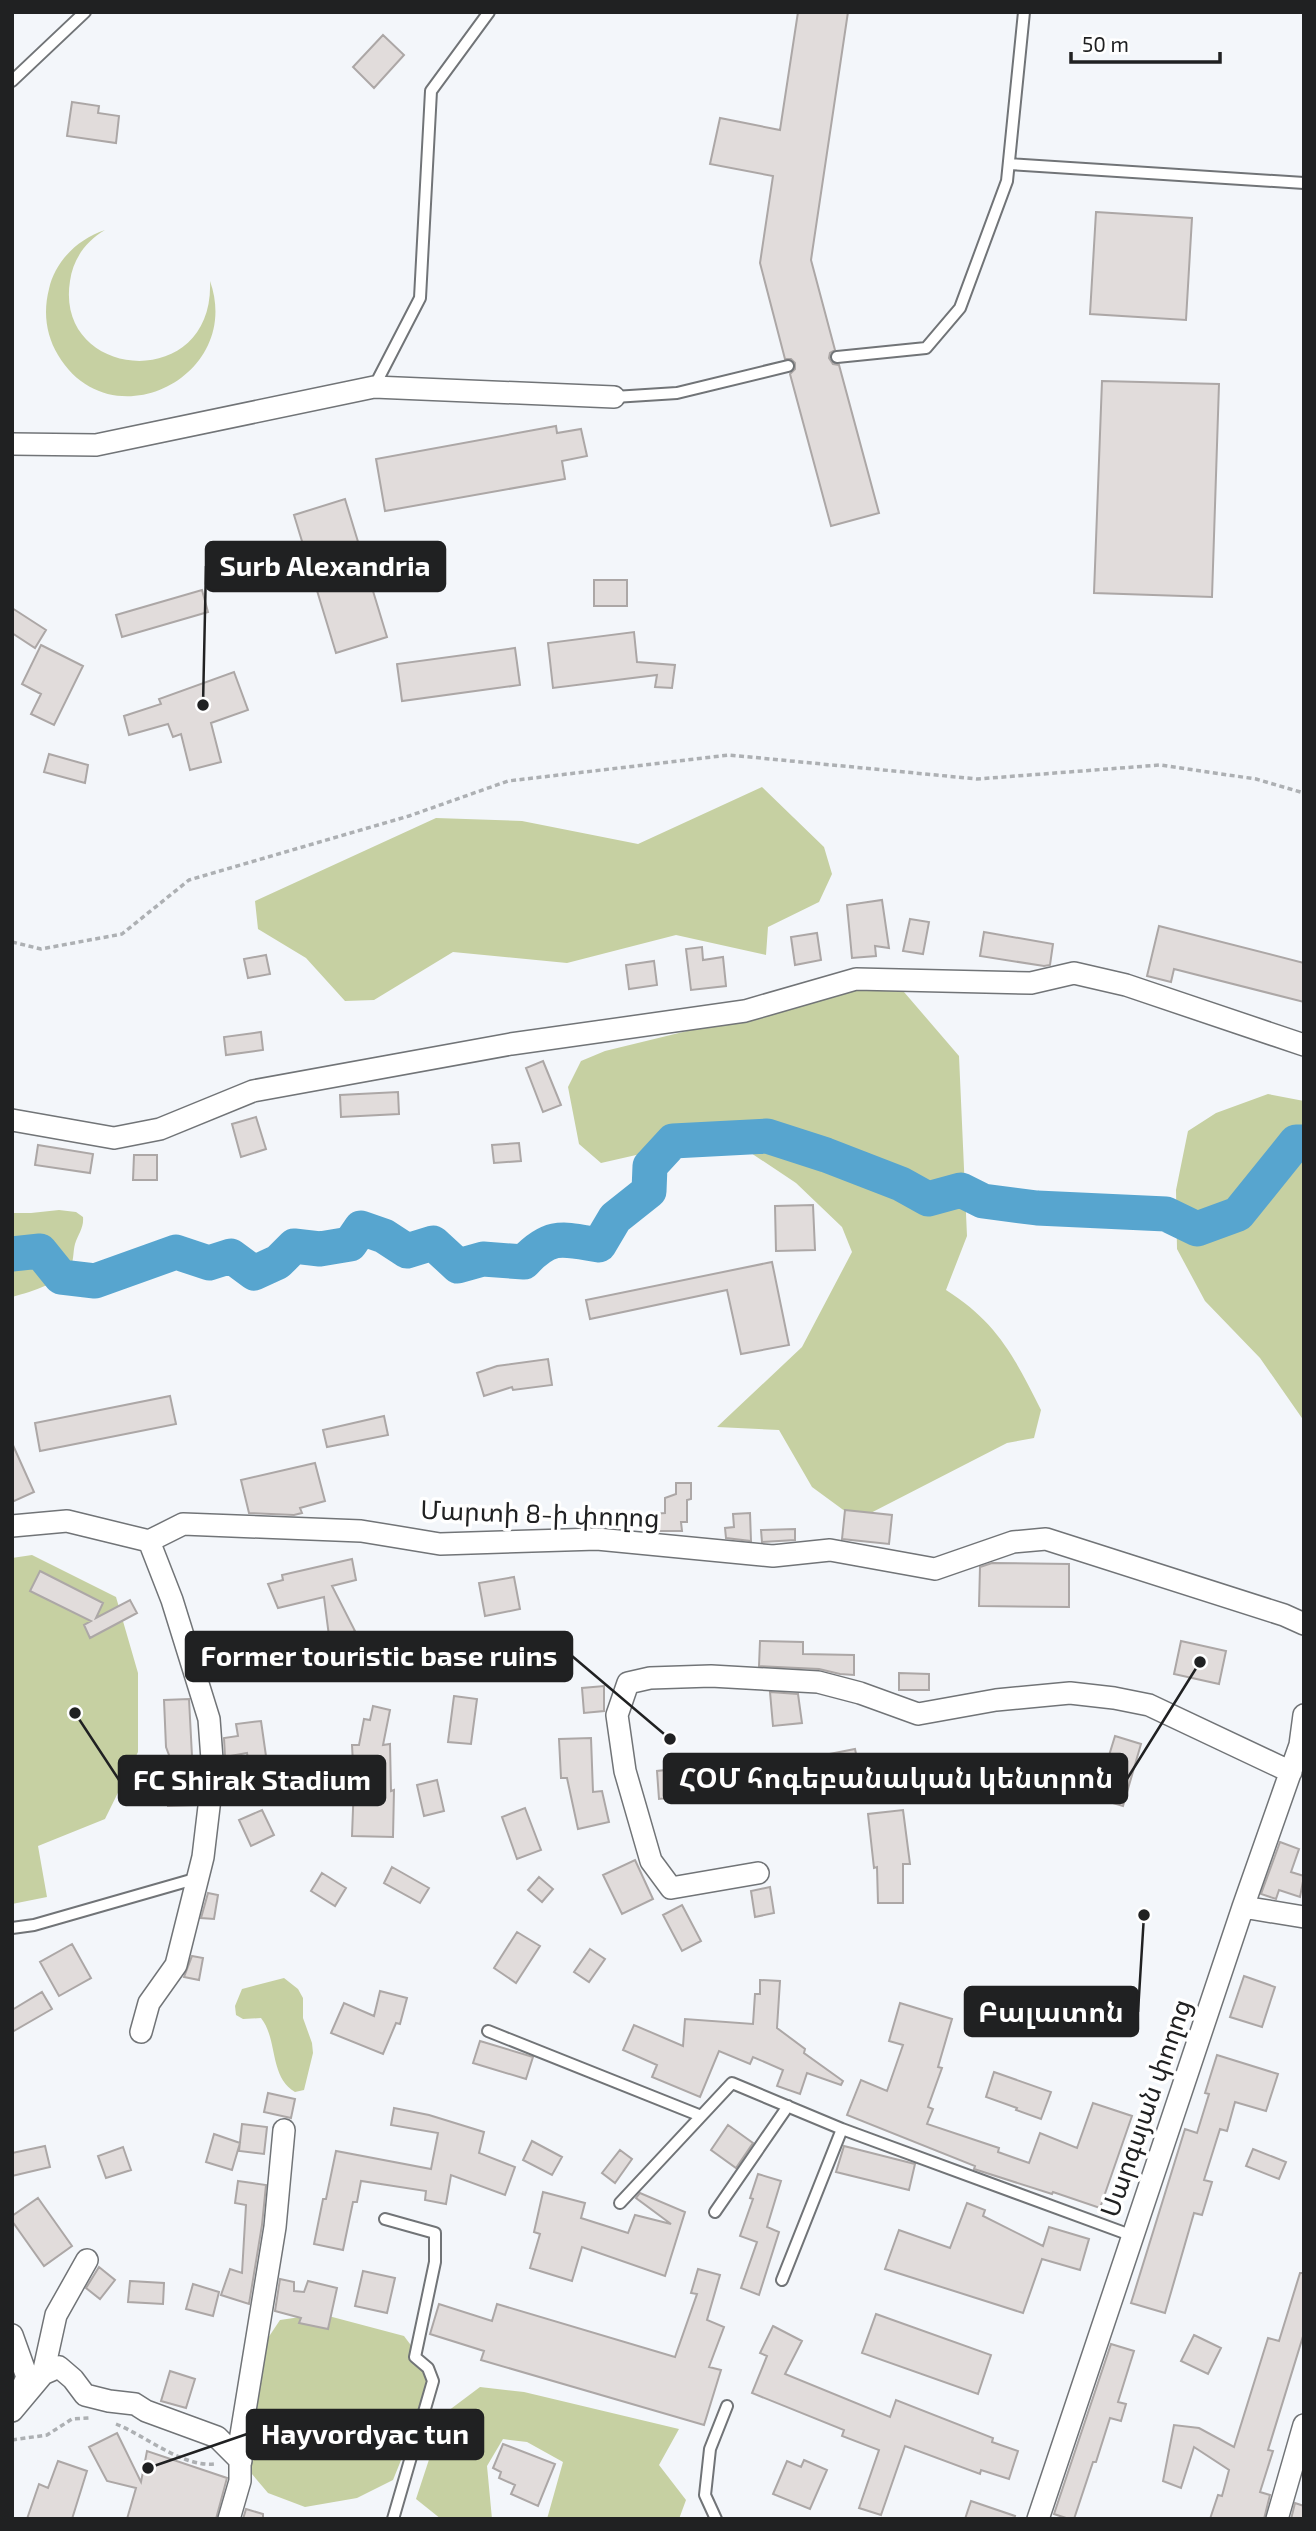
<svg xmlns="http://www.w3.org/2000/svg" width="1316" height="2531" font-family="'Exo 2','Noto Sans Armenian',sans-serif">
  <style>
    .green { fill: #c6d0a2 }
    .lines { fill: none; stroke-linecap: round; stroke-linejoin: round }
    .river { stroke: #57a5cf; stroke-width: 35 }
    .building { fill: #e1dcdb; stroke: #aca7a6; stroke-width: 2 }
    .lane-casing { stroke: #717477; stroke-width: 14 }
    .street-casing { stroke: #717477; stroke-width: 24 }
    .path { stroke: #adb0b3; stroke-width: 3.5; stroke-dasharray: 5 3.5; stroke-linecap: butt }
    .lane { stroke: #fff; stroke-width: 10 }
    .street { stroke: #fff; stroke-width: 21 }
    .labels { text-anchor: middle; stroke-width: 7; stroke-linejoin: round; paint-order: stroke }
    .street-label { font-size: 26px; fill: #202122; stroke: #fff }
    .leader { fill: none; stroke: #202122; stroke-width: 2.5 }
    .callout-dot { fill: #202122; stroke: #fff; stroke-width: 2.5 }
    .callout { fill: #202122; stroke: #202122; stroke-width: 2.5 }
    .callout-label { font-size: 28px; text-anchor: middle; font-weight: bold; fill: #fff }
  </style>
  <rect width="100%" height="100%" fill="#f3f6fa"/>
  <path class="green" d="M105,230C86,241 73,259 70,281C54,381 215,394 210,281C244,377 110,443 58,355C46,335 43,312 49,289C55,261 78,239 105,230Z
    M762,787L824,847L832,874L819,902L768,927L766,955L676,935L567,963L453,952L374,1000L345,1001L306,958L258,929L255,901L436,818L522,821L638,844Z
    M880,984L904,992L959,1056L967,1236L946,1290C997,1322 1015,1358 1041,1410L1034,1438L1007,1443L857,1520L812,1487L779,1430L717,1427L802,1347L852,1252L842,1227L796,1183L724,1135L601,1163L579,1144L568,1087L581,1061L605,1051Z
    M1268,1094L1304,1101V1421L1260,1358L1205,1301L1177,1249L1176,1190L1188,1131L1216,1113Z
    M59,1210L76,1212L83,1217C84,1228 78,1234 75,1244C73,1251 74,1259 71,1266C65,1282 27,1293 12,1297V1213H31Z
    M32,1555L116,1597L138,1673V1752L105,1819L38,1846L47,1897L12,1904V1558Z
    M284,1978L298,1989L303,1998V2018L312,2043L313,2053L304,2090L295,2092C269,2077 278,2039 261,2018L243,2019L236,2015L235,2006L242,1989Z
    M321,2314L404,2336L428,2368L433,2381L393,2480L357,2498L305,2507L268,2493L241,2461L256,2442L252,2362L280,2320Z
    M480,2387L524,2392L679,2429L659,2465L686,2500L679,2519H547L563,2462L527,2442L503,2439L487,2466L492,2519H441L416,2499L444,2414Z"/>
  <g class="lines">
    <path class="river" d="M12,1254L40,1251L61,1277L95,1281L176,1252L209,1263L231,1256L254,1273L278,1262L294,1246L320,1249L350,1244L361,1228L384,1236L407,1251L433,1243L458,1266L483,1259L524,1262C551,1233 563,1239 599,1245L615,1218L649,1191L650,1166L673,1141L767,1136L826,1155L901,1184L928,1199L961,1190L983,1201L1037,1208L1166,1214L1197,1229L1238,1214L1296,1142H1304"/>
  </g>
  <path class="building" d="M798,12H848L811,260L835,350L830,353L829,358L833,364L839,365L879,513L831,526L790,374L795,369V363L791,359H785L760,263L773,176L710,164L720,118L780,130Z
    M383,35L404,55L374,88L353,67Z
    M72,102L99,106L98,113L119,116L116,143L67,136Z
    M1096,212L1192,218L1186,320L1090,314Z
    M1102,381L1219,384L1212,597L1094,593Z
    M556,426L557,433L581,429L587,456L562,461L565,479L385,511L376,459Z
    M345,499L387,637L336,653L294,515Z
    M594,580H627V606H594Z
    M202,590L208,612L122,637L116,615Z
    M12,608L46,630L35,648L12,633Z
    M634,632L637,662L675,665L672,688L655,687L657,675L553,688L548,643Z
    M41,645L83,666L54,725L31,714L41,694L22,684Z
    M515,648L520,685L402,701L397,664Z
    M234,672L248,710L211,723L221,762L190,770L181,734L173,737L168,724L129,735L124,716L161,704L159,699Z
    M49,754L88,765L85,783L44,772Z
    M882,900L889,948L875,946L876,956L852,958L847,905Z
    M910,919L929,922L923,954L903,951Z
    M1159,926L1304,963V1002L1174,969L1171,982L1147,976Z
    M984,932L1053,944L1050,965L1044,966L980,956Z
    M817,933L821,960L795,965L791,937Z
    M702,947L703,960L723,957L726,986L691,990L686,949Z
    M266,955L270,974L248,978L244,959Z
    M654,961L657,985L629,989L626,965Z
    M261,1032L263,1050L226,1055L224,1037Z
    M543,1061L561,1105L543,1112L526,1068Z
    M398,1092L399,1114L341,1117L340,1095Z
    M256,1117L266,1149L241,1157L232,1124Z
    M519,1143L521,1161L494,1163L492,1145Z
    M38,1145L93,1154L90,1173L35,1165Z
    M134,1155H157V1180H133Z
    M813,1205L815,1250L776,1251L775,1206Z
    M772,1262L789,1345L741,1354L727,1290L590,1319L586,1300Z
    M548,1359L552,1385L513,1390L512,1387L484,1396L477,1373L497,1366Z
    M170,1396L176,1424L40,1451L35,1423Z
    M384,1416L388,1435L327,1447L323,1430Z
    M12,1443L34,1492L12,1502Z
    M315,1463L325,1501L300,1508L302,1513L294,1515L249,1513L241,1480Z
    M676,1483H691V1499L687,1500V1522H681L682,1531H651L650,1514L665,1513V1498L676,1494Z
    M845,1510L892,1515L889,1544L842,1539Z
    M750,1513L751,1541L726,1538L725,1528L734,1527L733,1514Z
    M795,1529V1540L762,1542L761,1530Z
    M352,1559L356,1580L332,1586L355,1631L330,1644L324,1597L278,1608L268,1584L283,1580L282,1575Z
    M992,1563L1069,1564V1607L979,1606L980,1567Z
    M40,1571L103,1603L96,1618L130,1600L137,1613L90,1638L84,1625L91,1621L30,1591Z
    M514,1577L520,1609L485,1616L479,1583Z
    M760,1641L803,1642V1654L854,1655V1675L840,1674L819,1669L759,1666Z
    M1181,1641L1226,1651L1219,1684L1174,1674Z
    M899,1673L929,1674V1690H899Z
    M604,1686V1711L584,1713L582,1688Z
    M770,1692L798,1694L802,1723L773,1726Z
    M454,1696L477,1699L471,1744L448,1742Z
    M189,1699L192,1756L172,1763L166,1747L164,1700Z
    M373,1706L390,1710L383,1745L390,1744L391,1791L394,1790L393,1837L352,1836L354,1783L352,1745H359L364,1719L370,1720Z
    M261,1721L267,1763L249,1766L247,1753L225,1757L224,1738L238,1736L236,1724Z
    M1115,1736L1141,1744L1123,1806L1096,1798Z
    M591,1738L593,1792L602,1791L609,1822L578,1829L567,1778H561L559,1739Z
    M855,1749L861,1777L820,1785L814,1757Z
    M692,1767L695,1795L659,1799L657,1771Z
    M437,1780L444,1811L424,1816L417,1785Z
    M195,1784L196,1805L168,1806L167,1785Z
    M525,1808L541,1850L517,1859L502,1817Z
    M262,1810L274,1835L251,1846L239,1820Z
    M903,1810L910,1864H903V1903H878L877,1867L874,1868L868,1814Z
    M1280,1842L1299,1849L1291,1872L1304,1876L1300,1897L1279,1890L1276,1899L1261,1894Z
    M635,1860L653,1899L622,1914L603,1875Z
    M392,1867L429,1888L420,1903L384,1883Z
    M322,1873L346,1888L335,1906L311,1891Z
    M539,1877L553,1889L542,1902L528,1890Z
    M770,1887L774,1913L755,1917L751,1891Z
    M208,1893L218,1895L214,1919L201,1918Z
    M682,1905L701,1941L682,1951L663,1915Z
    M517,1932L540,1946L516,1983L494,1968Z
    M72,1944L91,1978L59,1996L40,1962Z
    M590,1949L605,1959L589,1982L574,1972Z
    M192,1956L203,1958L199,1980L184,1977Z
    M1244,1976L1275,1987L1262,2027L1230,2017Z
    M760,1980L780,1981L777,2028L805,2049L804,2053L843,2081L841,2085L807,2073L800,2094L777,2086L783,2070L753,2057L750,2064L719,2051L700,2097L652,2077L657,2065L623,2050L634,2025L683,2046L685,2019L753,2024L755,1994H760Z
    M380,1991L407,1998L400,2024L396,2023L383,2054L331,2033L344,2003L374,2016Z
    M42,1992L52,2009L12,2032V2010Z
    M900,2003L952,2019L938,2067L942,2068L928,2107L933,2109L927,2124L999,2148L998,2152L1029,2163L1040,2133L1077,2148L1093,2103L1132,2116L1100,2208L1053,2192L1052,2194L974,2169L975,2166L847,2115L861,2080L887,2091L903,2045L889,2041Z
    M480,2041L533,2057L526,2079L473,2063Z
    M1217,2055L1278,2074L1266,2111L1235,2102L1227,2131L1220,2129L1204,2180L1212,2182L1202,2215L1194,2213L1165,2313L1131,2303L1185,2129L1197,2133L1209,2094L1205,2093Z
    M994,2072L1051,2092L1041,2119L1016,2110L1017,2108L986,2097Z
    M268,2093L295,2099L291,2118L264,2112Z
    M394,2108L429,2115L484,2132L479,2153L515,2167L505,2195L451,2175L446,2204L425,2200L426,2191L361,2181L357,2202H353L343,2250L314,2244L323,2199H326L336,2151L431,2169L438,2133L391,2125Z
    M242,2124L267,2127L264,2154L239,2151Z
    M728,2125L753,2143L736,2168L711,2150Z
    M214,2134L240,2143L232,2170L206,2162Z
    M532,2141L562,2157L552,2175L523,2160Z
    M45,2146L50,2167L12,2176V2153Z
    M844,2146L915,2164L909,2190L836,2172Z
    M123,2147L131,2170L106,2178L98,2156Z
    M1253,2149L1286,2162L1279,2179L1246,2166Z
    M620,2150L632,2159L615,2183L602,2173Z
    M758,2174L781,2181L767,2227L779,2232L759,2295L741,2288L757,2242L740,2236L753,2199L750,2198Z
    M238,2181L266,2185L262,2225L249,2304L221,2295L230,2269L242,2273L246,2205L235,2203Z
    M543,2192L585,2203L581,2218L628,2233L635,2215L671,2224L636,2198L640,2193L685,2212L665,2276L582,2247L572,2281L530,2268L540,2234L534,2232Z
    M38,2198L72,2246L44,2266L12,2221V2216Z
    M967,2203L985,2210L983,2216L1043,2246L1049,2227L1089,2239L1080,2270L1042,2259L1023,2313L885,2269L899,2230L950,2248Z
    M99,2267L115,2280L100,2299L86,2288Z
    M698,2269L720,2275L707,2320L724,2327L709,2367L721,2370L704,2425L481,2360L484,2351L430,2334L439,2304L492,2321L497,2304L675,2357L697,2294L691,2293Z
    M363,2271L395,2278L387,2313L355,2306Z
    M1300,2273H1304V2333L1268,2450L1273,2451L1260,2492L1270,2495L1264,2519H1210L1218,2495L1222,2496L1229,2470L1194,2447L1181,2488L1163,2481L1174,2425L1199,2428L1234,2447L1268,2338L1279,2341Z
    M280,2279L294,2282V2291L304,2292L308,2281L337,2288L328,2329L299,2323L301,2318L275,2311Z
    M130,2281L164,2283L163,2304L128,2302Z
    M193,2284L219,2292L213,2316L186,2309Z
    M876,2314L991,2355L978,2394L862,2353Z
    M773,2326L802,2341L785,2374L890,2417L896,2400L993,2438L992,2442L1018,2451L1009,2479L981,2470L980,2474L905,2446L881,2515L859,2508L879,2450L842,2436L844,2430L752,2393L767,2356L760,2353Z
    M1194,2335L1221,2348L1208,2374L1181,2361Z
    M1111,2344L1134,2351L1118,2402L1126,2404L1121,2421L1110,2418L1096,2462H1093L1074,2519H1069L1054,2514Z
    M170,2371L195,2379L186,2408L161,2401Z
    M117,2433L141,2482L147,2451L227,2478L216,2519H127L136,2488L107,2481L89,2447Z
    M503,2444L555,2464L538,2506L511,2494L515,2485L499,2478L501,2472L493,2468Z
    M804,2460L827,2470L810,2509L773,2494L787,2461L801,2467Z
    M58,2461L87,2471L72,2519H27L39,2484L48,2488Z
    M971,2501L1015,2516L1014,2519H965Z
    M1295,2503L1304,2506V2519H1291Z
    M246,2509L263,2514V2519H243Z"/>
  <g class="lines">
    <g class="lane-casing">
      <path id="lane" d="M12,81L85,12
        M1009,164L1304,183
        M837,357L926,348L960,308L1007,181L1024,12
        M374,387L420,298L431,91L489,12
        M614,397L677,393L788,366
        M12,1928L34,1925L198,1878
        M488,2031L701,2116
        M620,2203L732,2083L842,2129L1133,2236
        M715,2212L788,2106
        M385,2219L435,2233V2262L415,2357L428,2368L433,2381L393,2519
        M782,2280L842,2129
        M716,2519L705,2495L710,2449L727,2406"/>
    </g>
    <g class="street-casing">
      <path id="street" d="M12,444L96,445L374,387L614,397
        M12,1120L114,1138L160,1129L253,1091L511,1044L745,1011L856,979L1031,983L1074,973L1126,985L1304,1045
        M12,1526L67,1521L149,1541L183,1524L361,1531L440,1544L597,1539L773,1556L830,1550L935,1569L1013,1542L1046,1539L1284,1615L1304,1624
        M758,1873L671,1888L651,1861L625,1771L617,1715L628,1683L650,1678L711,1676L818,1682L860,1693L918,1714L996,1700L1070,1693L1114,1698L1149,1705L1291,1772
        M1243,1907L1304,1917
        M141,2032L149,2003L176,1965L203,1857L213,1773L209,1719L172,1600L149,1541
        M12,2335L27,2377L17,2399
        M43,2374L56,2315L87,2260
        M12,2411L43,2374L59,2367L73,2379L85,2395L109,2401L135,2404L146,2411L217,2437L241,2461
        M229,2519L240,2481V2441L275,2227L284,2130
        M1038,2519L1243,1907L1300,1745L1304,1715
        M1277,2519L1304,2425"/>
    </g>
    <path class="path" d="M12,942L41,949L122,934L189,880L409,816L508,781L729,755L977,779L1160,765L1256,779L1304,793
      M116,2424C146,2436 182,2467 214,2464
      M12,2440L47,2435L72,2419L89,2418"/>
    <use href="#lane" class="lane"/>
    <use href="#street" class="street"/>
  </g>
  <g class="labels">
    <g class="street-label">
      <text transform="translate(540 1514) rotate(2)" y="9">Մարտի 8-ի փողոց</text>
      <text transform="translate(1146 2108) rotate(-71)" y="9">Սարգսյան փողոց</text>
    </g>
  </g>
  <path class="leader" d="M203 705L206 566M670 1739L572 1656M1200 1662L1127 1779M75 1713L119 1780M1144 1915L1138 2012M148 2468L247 2434"/>
  <g class="callout-dot">
    <circle cx="203" cy="705" r="7"/>
    <circle cx="670" cy="1739" r="7"/>
    <circle cx="1200" cy="1662" r="7"/>
    <circle cx="75" cy="1713" r="7"/>
    <circle cx="1144" cy="1915" r="7"/>
    <circle cx="148" cy="2468" r="7"/>
  </g>
  <g class="callout">
    <rect x="206" y="542" width="239" height="49" rx="7"/>
    <rect x="186" y="1632" width="386" height="49" rx="7"/>
    <rect x="664" y="1754" width="463" height="49" rx="7"/>
    <rect x="119" y="1756" width="266" height="49" rx="7"/>
    <rect x="965" y="1987" width="173" height="49" rx="7"/>
    <rect x="247" y="2410" width="236" height="49" rx="7"/>
  </g>
  <g class="callout-label">
    <text x="325" y="576">Surb Alexandria</text>
    <text x="379" y="1666">Former touristic base ruins</text>
    <text x="896" y="1788">ՀՕՄ հոգեբանական կենտրոն</text>
    <text x="252" y="1790">FC Shirak Stadium</text>
    <text x="1051" y="2022">Բալատոն</text>
    <text x="365" y="2444">Hayvordyac tun</text>
  </g>
  <rect width="1316" height="2531" fill="none" stroke="#202122" stroke-width="28"/>
  <path d="M1071 52v10h149v-10" fill="none" stroke="#202122" stroke-width="3.5"/>
  <text x="1082" y="52" font-size="21" fill="#202122" stroke="#ffffff" stroke-width="5" paint-order="stroke">50 m</text>
</svg>
